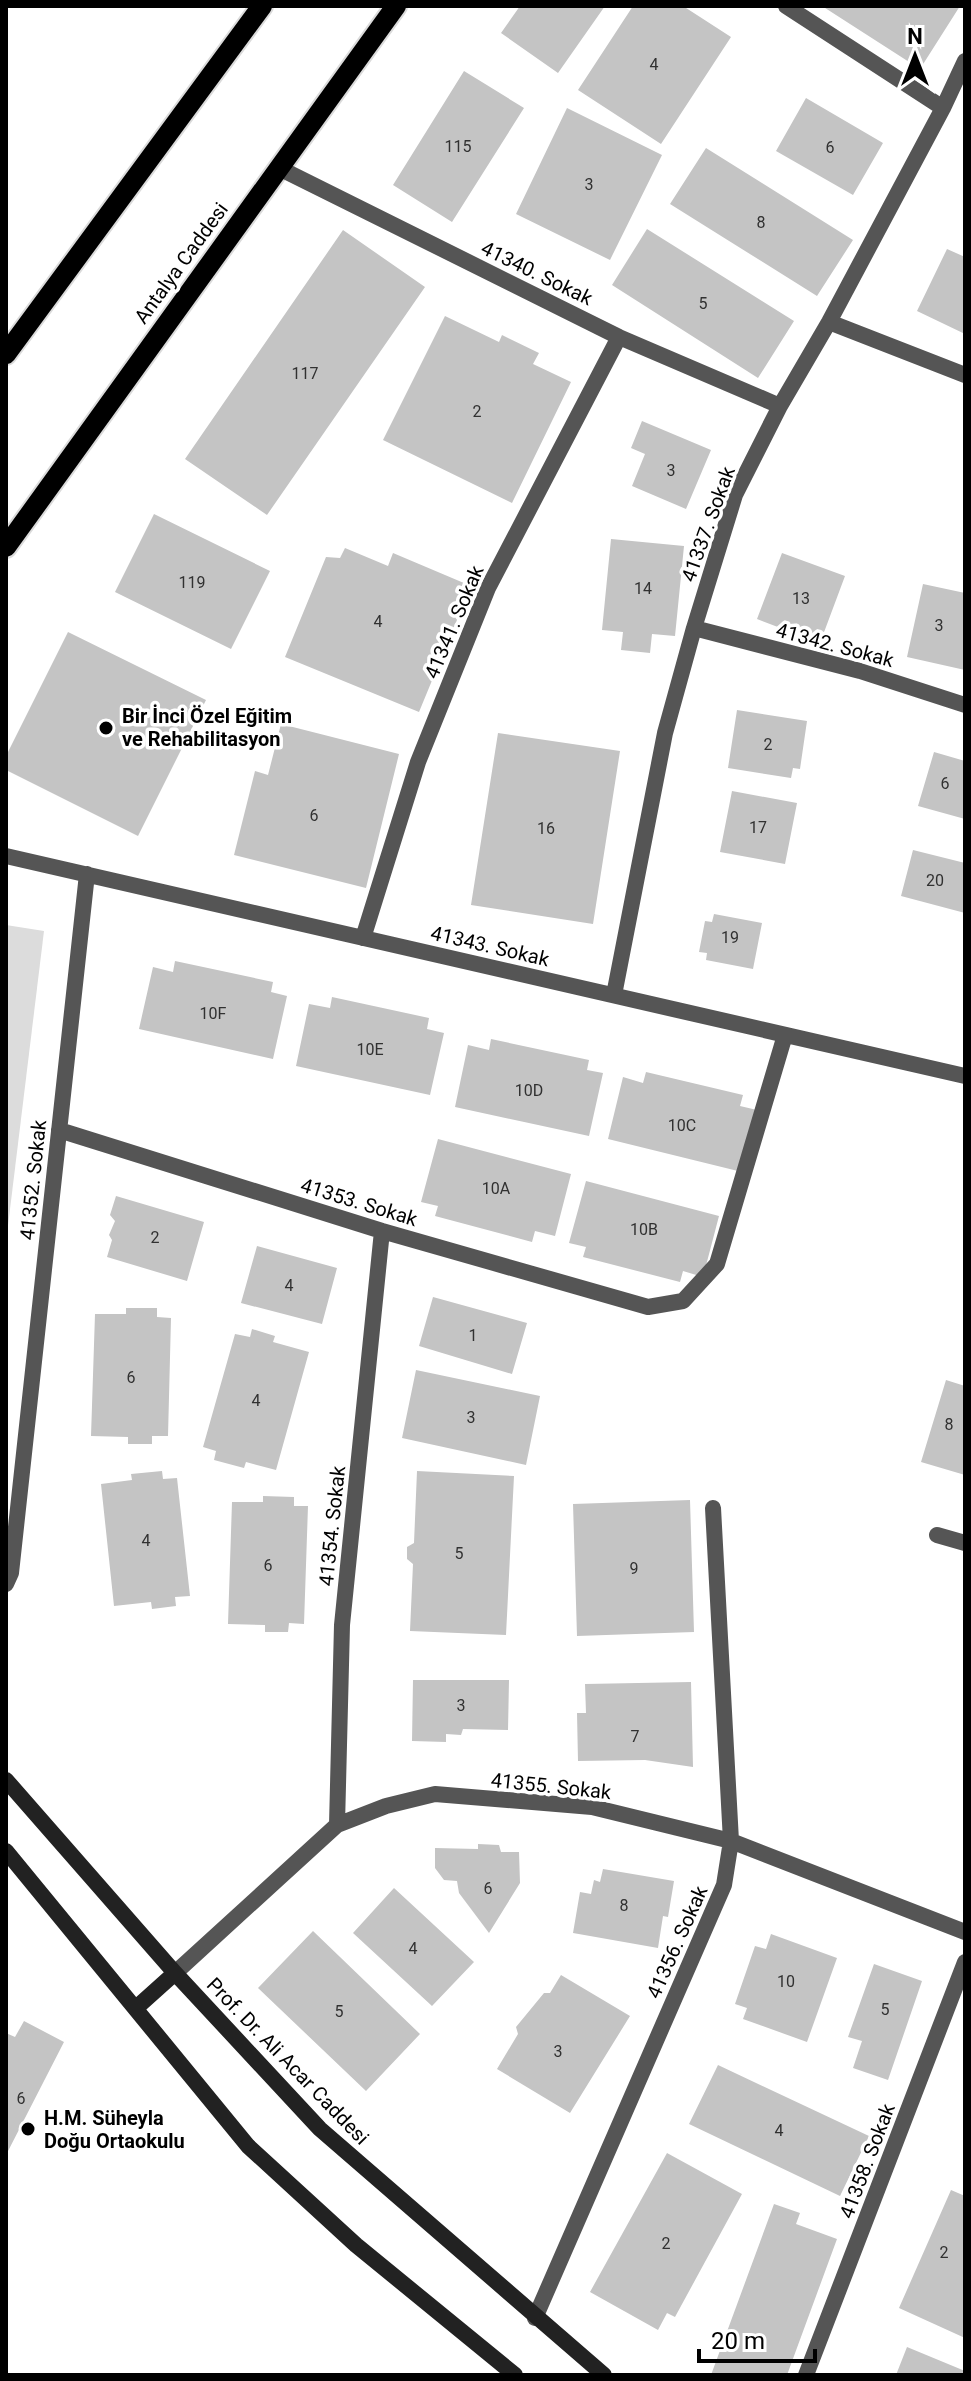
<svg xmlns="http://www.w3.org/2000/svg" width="971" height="2381" font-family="Roboto,sans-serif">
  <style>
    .green { fill: #dcdcdc }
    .building { fill: #c4c4c4 }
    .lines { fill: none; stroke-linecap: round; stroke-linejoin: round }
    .primary-casing { stroke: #dbdbdb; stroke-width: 24 }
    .lane { stroke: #555; stroke-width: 16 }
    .street { stroke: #555; stroke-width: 16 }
    .secondary { stroke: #222; stroke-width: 16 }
    .primary { stroke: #000; stroke-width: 20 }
    .poi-dot { fill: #000; stroke: #fff; stroke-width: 3 }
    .labels { text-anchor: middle; stroke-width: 7; stroke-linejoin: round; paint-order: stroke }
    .number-label { font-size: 16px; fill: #313131 }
    .street-label { font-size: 20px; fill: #000; stroke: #fff }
    .poi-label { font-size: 20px; font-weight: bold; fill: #000; stroke: #fff; text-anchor: start }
  </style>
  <rect width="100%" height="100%" fill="#fff"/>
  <path class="green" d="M6,925L44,931L6,1242Z"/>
  <path class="building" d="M520,6H605L558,73L501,33Z
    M633,6H683L731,37L661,144L578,90Z
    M822,6H960L920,69Z
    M464,71L524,108L452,222L393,185Z
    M806,98L883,143L853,195L776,151Z
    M567,108L662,155L610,260L516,214Z
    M706,148L853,240L817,296L670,204Z
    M647,229L794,321L758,378L612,285Z
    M343,230L425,287L267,515L185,459Z
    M947,249L965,257V334L917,311Z
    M445,316L499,342L502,335L539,353L533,364L571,382L512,503L383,440Z
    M642,421L711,450L686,509L632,486L645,454L631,448Z
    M154,514L270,571L231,649L115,592Z
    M611,539L684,546L675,636L652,634L650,653L621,650L623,632L602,630Z
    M345,548L388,566L393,553L471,586L419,712L285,657L326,557L340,558Z
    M782,553L845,576L820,643L757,619Z
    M923,584L965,593V670L907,657Z
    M68,632L206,700L138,836L6,770V756Z
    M737,710L807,721L800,769L793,768L791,778L728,768Z
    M281,724L399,754L366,888L234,855L255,771L268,775Z
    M498,733L620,751L593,924L471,905Z
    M934,752L965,761V819L918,806Z
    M732,791L797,803L785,864L720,852Z
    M913,850L965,863V913L901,896Z
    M714,914L762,923L753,969L706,960L707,953L699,952L705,921L712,922Z
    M175,961L273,982L271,992L287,996L273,1059L139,1029L153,967L173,972Z
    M332,997L429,1018L427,1029L444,1033L430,1095L296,1066L309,1004L330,1008Z
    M491,1039L589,1060L587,1070L603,1073L589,1136L455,1107L468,1045L489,1050Z
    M646,1072L743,1095L740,1106L757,1110L742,1172L608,1139L623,1077L643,1083Z
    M438,1139L571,1174L555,1236L535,1231L532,1242L435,1216L438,1206L421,1202Z
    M586,1181L719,1216L703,1277L683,1271L680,1282L583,1257L586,1247L569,1243Z
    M116,1196L204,1222L187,1281L107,1257L112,1240L109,1235L115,1221L110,1215Z
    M257,1246L337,1268L322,1324L241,1303Z
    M433,1297L527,1323L512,1374L419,1346Z
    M126,1308H157V1317L171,1318L168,1436H152V1444H128V1437L91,1436L95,1314H126Z
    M252,1329L275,1336L273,1342L309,1352L276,1470L246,1462L244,1468L214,1460L216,1451L203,1447L235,1334L250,1337Z
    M416,1370L540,1396L526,1465L402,1438Z
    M946,1380L965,1386V1475L921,1462Z
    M162,1471L163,1479L177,1478L190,1596L175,1597L176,1606L152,1609L151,1602L114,1606L101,1484L132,1480L131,1474Z
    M417,1471L514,1476L506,1635L410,1631L413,1564L407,1559V1547L414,1543Z
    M263,1496L294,1497V1506H308L304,1624L289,1623L288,1632H265V1625L228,1624L232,1502H263Z
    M690,1500L694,1632L577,1636L573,1504Z
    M413,1680H509L508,1730L463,1729L461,1735L446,1734V1742L412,1741Z
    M691,1682L693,1767L645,1760L578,1761L577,1713H586L585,1684Z
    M478,1844L499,1845L501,1852H519L520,1883L489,1933L459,1893L457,1881L444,1880L435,1868V1848L478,1849Z
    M603,1869L674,1881L668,1917L663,1916L658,1948L573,1933L580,1892L591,1894L594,1880L600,1882Z
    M394,1888L474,1962L432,2006L353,1933Z
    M313,1931L420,2034L366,2091L258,1988Z
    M771,1934L837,1958L807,2042L743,2019L747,2008L735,2004L755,1946L766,1949Z
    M874,1964L922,1981L888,2080L853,2068L862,2041L848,2037Z
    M561,1975L630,2016L570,2113L497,2069L518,2034L516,2027L544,1993H550Z
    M24,2021L64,2042L6,2155V2033L15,2037Z
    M718,2065L869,2136L840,2196L689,2124Z
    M667,2153L742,2194L675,2317L667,2313L658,2330L590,2292Z
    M951,2190L965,2196V2338L899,2308Z
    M774,2204L800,2213L796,2224L837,2239L787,2375H711Z
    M907,2347L965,2371V2375H896Z"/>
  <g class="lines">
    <g class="primary-casing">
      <path id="primary" d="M6,354L262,6
        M6,547L396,6"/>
    </g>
    <path class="lane" d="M937,1535L965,1543"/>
    <path class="street" d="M786,6L943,108
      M279,168L619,337L780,406
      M829,322L965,375
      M694,628L860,671L965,705
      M6,856L965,1076
      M363,938L418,762L488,588L619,337
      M614,995L665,733L694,628L735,495L780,406L829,322L943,108L965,61
      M59,1130L382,1231L648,1307L683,1301L717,1264L785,1035
      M6,1584L11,1573L87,874
      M337,1825L342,1625L382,1231
      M175,1973L337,1825L386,1806L435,1794L592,1807L731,1841L965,1932
      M535,2318L724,1885L731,1841L713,1508
      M806,2375L965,1962"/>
    <path class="secondary" d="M6,1780L175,1973L320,2129L604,2375
      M6,1851L248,2146L356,2245L515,2375
      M136,2008L175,1973"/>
    <use href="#primary" class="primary"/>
  </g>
  <g class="poi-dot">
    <circle cx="106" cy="728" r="8"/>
    <circle cx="28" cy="2129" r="8"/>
  </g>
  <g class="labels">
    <g class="number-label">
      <text x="654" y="70">4</text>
      <text x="458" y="152">115</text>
      <text x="830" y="153">6</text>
      <text x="589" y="190">3</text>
      <text x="761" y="228">8</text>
      <text x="703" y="309">5</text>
      <text x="305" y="379">117</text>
      <text x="477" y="417">2</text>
      <text x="671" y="476">3</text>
      <text x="192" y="588">119</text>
      <text x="643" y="594">14</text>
      <text x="801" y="604">13</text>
      <text x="378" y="627">4</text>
      <text x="939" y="631">3</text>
      <text x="768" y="750">2</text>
      <text x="945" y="789">6</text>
      <text x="314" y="821">6</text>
      <text x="758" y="833">17</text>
      <text x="546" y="834">16</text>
      <text x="935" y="886">20</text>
      <text x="730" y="943">19</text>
      <text x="213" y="1019">10F</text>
      <text x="370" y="1055">10E</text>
      <text x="529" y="1096">10D</text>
      <text x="682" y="1131">10C</text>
      <text x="496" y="1194">10A</text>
      <text x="644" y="1235">10B</text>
      <text x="155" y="1243">2</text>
      <text x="289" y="1291">4</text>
      <text x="473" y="1341">1</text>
      <text x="131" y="1383">6</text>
      <text x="256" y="1406">4</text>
      <text x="471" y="1423">3</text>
      <text x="949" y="1430">8</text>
      <text x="146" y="1546">4</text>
      <text x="459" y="1559">5</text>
      <text x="268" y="1571">6</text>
      <text x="634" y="1574">9</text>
      <text x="461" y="1711">3</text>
      <text x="635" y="1742">7</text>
      <text x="488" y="1894">6</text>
      <text x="624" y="1911">8</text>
      <text x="413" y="1954">4</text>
      <text x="786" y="1987">10</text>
      <text x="885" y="2015">5</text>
      <text x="339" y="2017">5</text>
      <text x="558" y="2057">3</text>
      <text x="21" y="2104">6</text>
      <text x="779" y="2136">4</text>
      <text x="666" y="2249">2</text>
      <text x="944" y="2258">2</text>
    </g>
    <g class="street-label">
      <text transform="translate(181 263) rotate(-54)" y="7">Antalya Caddesi</text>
      <text transform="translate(537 273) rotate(26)" y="7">41340. Sokak</text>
      <text transform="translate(708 524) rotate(-70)" y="7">41337. Sokak</text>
      <text transform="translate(454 622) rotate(-67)" y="7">41341. Sokak</text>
      <text transform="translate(835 645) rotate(15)" y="7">41342. Sokak</text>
      <text transform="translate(490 946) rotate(13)" y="7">41343. Sokak</text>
      <text transform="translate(33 1180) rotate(-84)" y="7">41352. Sokak</text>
      <text transform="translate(359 1202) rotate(17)" y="7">41353. Sokak</text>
      <text transform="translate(332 1526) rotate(-84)" y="7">41354. Sokak</text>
      <text transform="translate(551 1786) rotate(6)" y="7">41355. Sokak</text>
      <text transform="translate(677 1942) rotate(-66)" y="7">41356. Sokak</text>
      <text transform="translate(288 2061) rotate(46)" y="7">Prof. Dr. Ali Acar Caddesi</text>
      <text transform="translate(867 2161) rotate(-69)" y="7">41358. Sokak</text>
    </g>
    <g class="poi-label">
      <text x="122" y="723">Bir İnci Özel Eğitim<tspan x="122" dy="23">ve Rehabilitasyon</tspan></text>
      <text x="44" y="2125">H.M. Süheyla<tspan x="44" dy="23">Doğu Ortaokulu</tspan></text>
    </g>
  </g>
  <rect width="971" height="2381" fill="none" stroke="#000000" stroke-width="16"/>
  <g transform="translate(915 56)" stroke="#ffffff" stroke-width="6" paint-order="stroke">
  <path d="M0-6L14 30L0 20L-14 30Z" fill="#000000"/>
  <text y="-12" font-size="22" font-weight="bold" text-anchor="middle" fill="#000000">N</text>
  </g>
  <path d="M699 2349v12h116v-12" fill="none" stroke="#000000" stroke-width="4"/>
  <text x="711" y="2349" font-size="24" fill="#000000" stroke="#ffffff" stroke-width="6" paint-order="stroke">20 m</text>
</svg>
